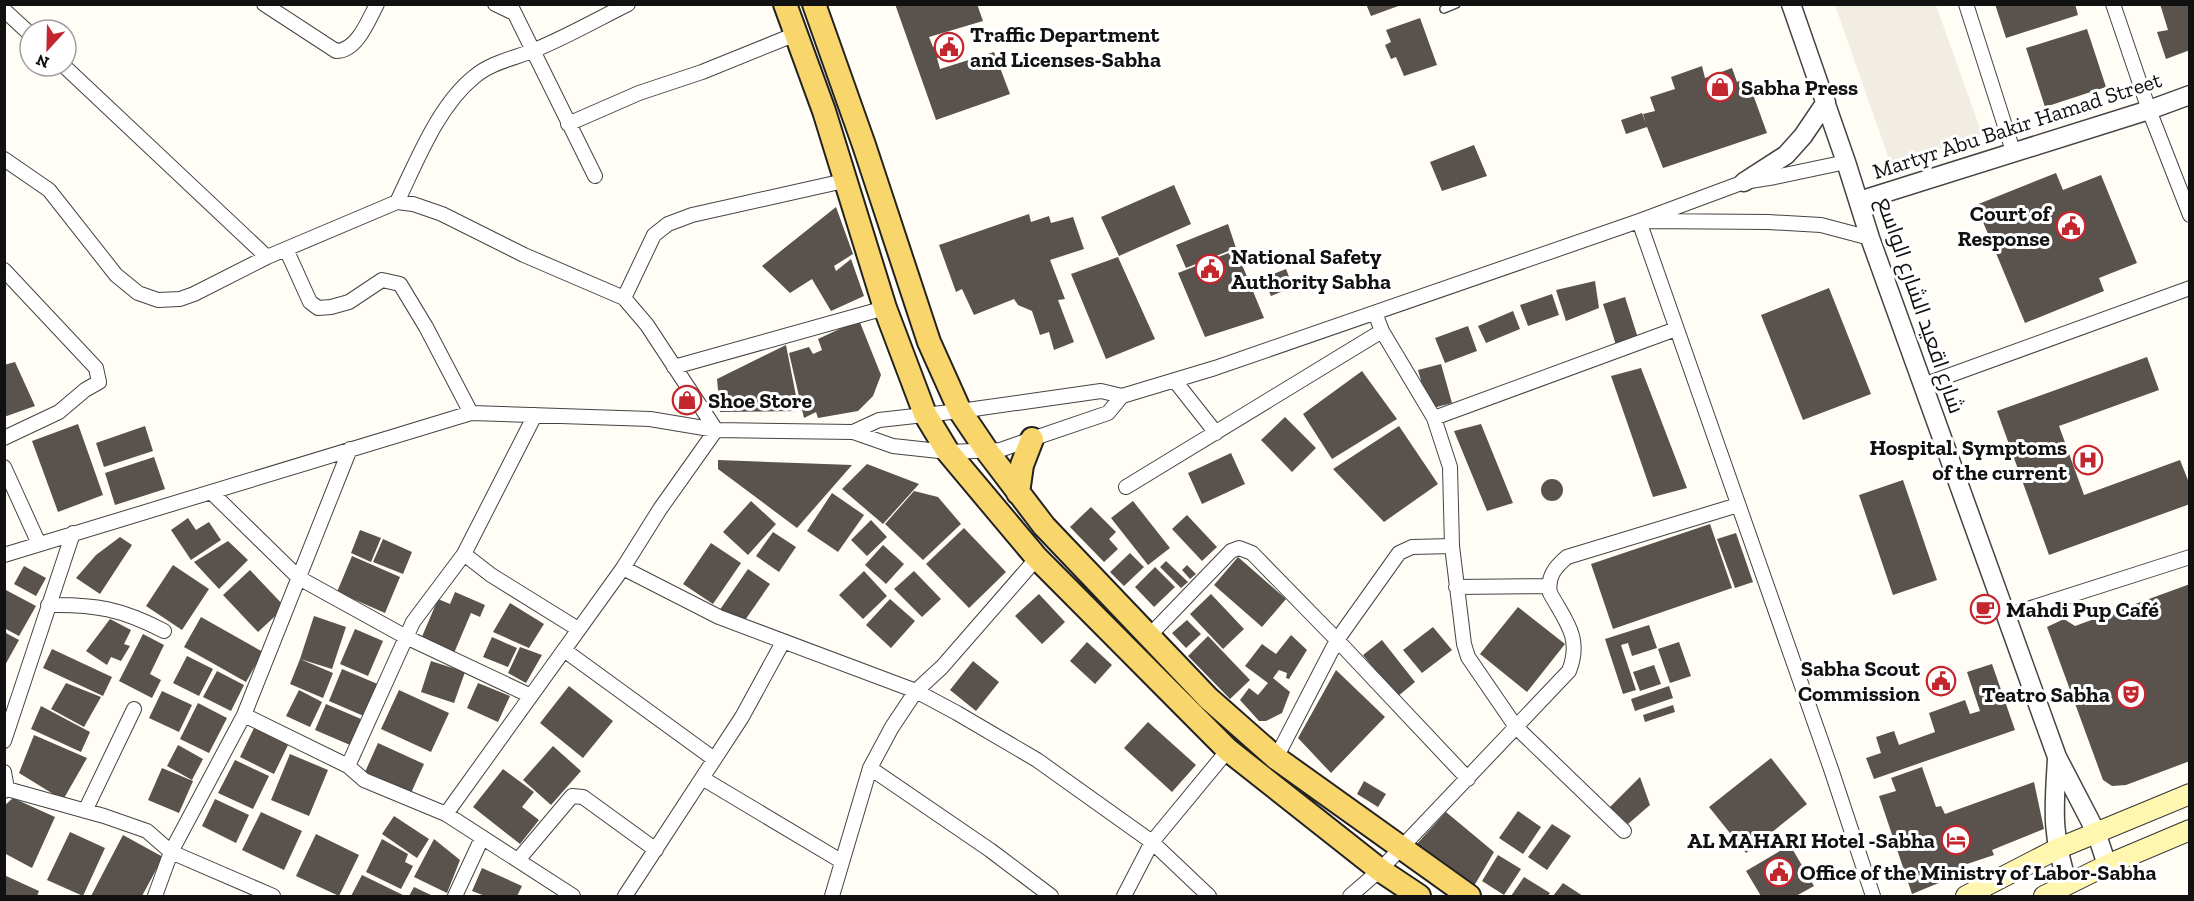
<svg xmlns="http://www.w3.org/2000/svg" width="2194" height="901" font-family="'Zilla Slab',Cairo,serif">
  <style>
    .plaza { fill: #f1ede2 }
    .building { fill: #5a524d }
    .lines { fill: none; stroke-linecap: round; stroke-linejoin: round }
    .service-casing { stroke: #444; stroke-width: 10 }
    .minor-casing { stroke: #444; stroke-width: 16 }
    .tertiary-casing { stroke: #444; stroke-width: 21 }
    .secondary-casing { stroke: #333; stroke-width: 22 }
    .primary-casing { stroke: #222; stroke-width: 26 }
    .service { stroke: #fff; stroke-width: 7 }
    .minor { stroke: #fff; stroke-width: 14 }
    .tertiary { stroke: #fff; stroke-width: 18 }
    .secondary { stroke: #fff6b0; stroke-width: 20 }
    .primary { stroke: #f9d66b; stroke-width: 22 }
    .labels { text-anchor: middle; stroke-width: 6; stroke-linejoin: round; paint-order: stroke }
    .poi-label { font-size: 22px; font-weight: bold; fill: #111; stroke: #fff; text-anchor: start }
    .street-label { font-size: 22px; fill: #111; stroke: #fff }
  </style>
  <rect width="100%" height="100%" fill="#fffdf5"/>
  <path class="plaza" d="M1835,5H1936L1982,134L1891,165Z"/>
  <path class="building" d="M895,4H977L983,21L929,37L933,47L946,43L950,54L937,58L940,69L994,52L1010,94L936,120Z
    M1366,4H1400L1401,5L1371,16Z
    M1995,4H2075L2078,15L2006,38Z
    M2160,4H2190V50L2166,59L2157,32L2168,30Z
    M1420,18L1437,65L1404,76L1396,57L1391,59L1385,45L1391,42L1386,30Z
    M2087,29L2106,87L2045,107L2026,48Z
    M1702,66L1705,78L1732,68L1737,82L1747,78L1767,133L1663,168L1647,127L1626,134L1621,120L1642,113L1646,123L1643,114L1655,111L1650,97L1675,89L1671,77Z
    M1474,145L1487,176L1442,191L1430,162Z
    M2056,173L2063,190L2101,175L2137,263L2099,278L2104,291L2025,323L1976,205Z
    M1174,185L1191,224L1119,256L1101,217Z
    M836,207L853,254L834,266L836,271L851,259L864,296L831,311L812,279L790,293L762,266Z
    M1029,214L1031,222L1049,216L1051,223L1073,217L1084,249L1050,260L1065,299L1058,300L1074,342L1054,350L1049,332L1040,335L1032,311L1018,305L1014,299L974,315L962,289L956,292L939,245Z
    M1228,224L1236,248L1186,268L1176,245Z
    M1236,250L1264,318L1205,337L1178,273Z
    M1118,257L1155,339L1106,359L1071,274Z
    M1286,269L1293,287L1271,296L1263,278Z
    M1595,281L1599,308L1566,321L1556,290Z
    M1829,288L1871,394L1803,420L1761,315Z
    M1552,294L1559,315L1528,326L1520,305Z
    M1625,297L1638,338L1616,345L1603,304Z
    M1513,311L1520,329L1486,343L1478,326Z
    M859,320L881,375L873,396L858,411L818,418L816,412L804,418L789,353L809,347L813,354L822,350L818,339Z
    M1468,326L1477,351L1445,363L1435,338Z
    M786,345L799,411L720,412L717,379Z
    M2147,357L2159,390L2059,426L2084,495L2180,460L2190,485V504L2049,555L1997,411Z
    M15,362L35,406L4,417V365Z
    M1441,364L1452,403L1429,409L1418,370Z
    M1641,368L1687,488L1653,497L1611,376Z
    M1362,371L1397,419L1332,459L1303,414Z
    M1285,417L1316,448L1292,472L1261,440Z
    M78,424L103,495L58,512L32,441Z
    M1481,424L1513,503L1487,511L1454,431Z
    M145,426L153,451L104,467L96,443Z
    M1399,426L1438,484L1384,522L1333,469Z
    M1231,453L1245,484L1202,504L1188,473Z
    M154,457L165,489L115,505L105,473Z
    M718,460L852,465L797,528L718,469Z
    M867,464L919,484L883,524L842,489Z
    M1541 490a11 11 0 1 1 22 0a11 11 0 1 1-22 0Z
    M1903,480L1937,580L1893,595L1859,495Z
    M914,491L938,497L961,524L923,560L885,524Z
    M832,493L864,515L838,552L807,531Z
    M751,501L776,524L748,555L723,532Z
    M1133,501L1170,548L1148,565L1111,518Z
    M1091,507L1116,532L1109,539L1118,549L1104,562L1070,527Z
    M1187,515L1217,547L1202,561L1172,529Z
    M188,518L196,530L209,522L221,540L191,560L171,530Z
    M871,520L887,537L867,556L851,540Z
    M1710,524L1732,588L1613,629L1591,564Z
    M964,528L1006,572L969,608L926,564Z
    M360,530L381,538L371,562L351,553Z
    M773,532L796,547L779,572L756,556Z
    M1736,533L1753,582L1735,588L1717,539Z
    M120,537L132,545L100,594L76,578L96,555Z
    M383,539L412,552L403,574L373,562Z
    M228,541L248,560L219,589L194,562Z
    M711,543L741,563L713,604L683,584Z
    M883,545L904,564L886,584L865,565Z
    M1130,553L1144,567L1124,586L1110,572Z
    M352,556L400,577L385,613L337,592Z
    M1238,557L1286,599L1262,627L1214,585Z
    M1166,561L1188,582L1181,588L1160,567Z
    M173,565L209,589L182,630L146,606Z
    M1187,565L1196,574L1190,579L1182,570Z
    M24,566L46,578L36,596L14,584Z
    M1155,567L1175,587L1154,607L1135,587Z
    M748,569L770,584L741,626L719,611Z
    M250,570L285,607L258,632L223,595Z
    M864,571L887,596L863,619L839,595Z
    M914,571L941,599L922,617L894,589Z
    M2190,584V761L2126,785L2112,786L2103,780L2047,627L2064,619L2075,626Z
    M4,589L36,606L19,636L4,628Z
    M455,592L485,605L480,617L471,613L454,653L421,639L438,599L450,604Z
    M1039,594L1065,622L1042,644L1015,616Z
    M1211,594L1244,629L1223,649L1190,614Z
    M890,599L915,621L891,648L866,625Z
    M510,603L544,624L529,648L493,632Z
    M1518,607L1565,644L1527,692L1480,654Z
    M314,616L346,627L332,669L300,659Z
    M201,617L263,652L246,682L184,647Z
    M110,619L131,630L124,644L130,646L121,661L111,657L107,665L86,651Z
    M1187,620L1201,634L1186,648L1172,633Z
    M1649,625L1657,648L1632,656L1628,643L1621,645L1636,690L1623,694L1605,639Z
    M1433,627L1452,650L1422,673L1403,650Z
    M355,629L383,641L368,676L340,664Z
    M4,632L19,640L4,667Z
    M143,634L164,645L150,674L161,680L152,698L119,681Z
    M1291,635L1307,650L1289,679L1286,678L1287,673L1279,670L1273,678L1290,692L1282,713L1266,721H1259L1240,700L1249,688L1258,695L1268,683L1245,666L1262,644L1276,654Z
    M1208,636L1250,680L1230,699L1188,656Z
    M492,637L517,648L508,667L483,657Z
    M1382,640L1415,682L1397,697L1363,655Z
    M1087,642L1112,665L1095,684L1070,661Z
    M1679,642L1691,676L1670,683L1658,649Z
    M520,647L542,655L526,683L508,673Z
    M52,649L112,677L103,696L43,668Z
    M187,656L213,669L199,696L173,683Z
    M300,659L333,673L323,698L290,684Z
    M431,661L465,672L454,703L421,692Z
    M973,661L999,682L976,711L950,690Z
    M1992,664L2015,730L1874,779L1866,758L1881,753L1876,737L1894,731L1899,745L1935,732L1929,713L1965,700L1970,714L1980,711L1967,672Z
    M1654,665L1661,684L1640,691L1633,672Z
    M342,669L380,685L366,717L329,701Z
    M1336,670L1385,717L1331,773L1298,738Z
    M217,671L244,685L231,711L203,697Z
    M66,683L101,697L84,727L51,709Z
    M478,683L510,696L498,722L467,708Z
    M569,686L613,721L583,758L540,723Z
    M1669,686L1673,698L1635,711L1631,699Z
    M299,690L322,702L310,727L286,716Z
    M399,690L449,713L431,752L381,729Z
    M162,691L192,705L179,732L149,718Z
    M198,703L227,718L209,753L180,739Z
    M326,704L361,719L350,745L315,730Z
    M1673,705L1675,712L1645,722L1643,715Z
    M41,706L90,732L81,752L31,729Z
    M1148,722L1196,765L1172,792L1124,748Z
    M254,728L288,745L274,774L240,757Z
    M34,735L87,758L63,800L19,773Z
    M378,743L424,764L411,793L365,772Z
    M178,745L203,759L192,780L167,766Z
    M553,746L581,771L551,805L523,780Z
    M290,754L328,770L309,816L271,800Z
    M1771,758L1807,804L1746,853L1709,807Z
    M235,760L269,776L253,809L218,793Z
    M1922,767L1936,807L1941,806L1945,814L2034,782L2044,829L1992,850L1994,855L1961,866L1963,873L1912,894L1879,796L1896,791L1891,778Z
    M162,768L193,781L179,813L148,800Z
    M503,769L534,792L522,807L539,820L520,844L473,807Z
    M1640,777L1650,805L1628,824L1610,807Z
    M1364,781L1386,794L1378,807L1357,794Z
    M13,798L55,817L32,868L4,853V806Z
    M215,799L249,815L236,843L202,826Z
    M1518,811L1541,827L1523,854L1499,838Z
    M261,812L302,831L284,870L242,850Z
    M1446,812L1494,852L1474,886L1415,846Z
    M394,816L429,839L417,858L382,834Z
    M1552,824L1571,836L1547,870L1528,857Z
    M70,832L105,848L83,896L47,880Z
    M316,834L359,855L339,896L296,876Z
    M123,835L163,857L142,896H91Z
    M382,839L408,854L405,862L413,866L401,889L366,872Z
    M434,839L460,860L447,893L414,877Z
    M1790,845L1814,886L1796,896H1761L1746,871Z
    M1498,855L1521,869L1504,895L1482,881Z
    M482,868L522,886L517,896H485L472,891Z
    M4,875L39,891L37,896H4Z
    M362,875L405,896H351Z
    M1524,877L1550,893L1548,896H1511Z
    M1563,883L1583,896H1553Z
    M414,887L433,896H409Z"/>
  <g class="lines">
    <g class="service-casing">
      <path id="service" d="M1444,9L1456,4"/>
    </g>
    <g class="minor-casing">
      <path id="minor" d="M264,4L336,51C357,51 368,21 377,4
        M495,4L514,13
        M510,4L595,176
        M1966,4L2013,151
        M2113,4L2149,110L2190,215
        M4,10L30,34
        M64,66L267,257
        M568,124L639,93L702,72L796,34
        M4,159L49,190L116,275L138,293L158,300L180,299L194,294L267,257L397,202L413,204L442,214L524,255L624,298L647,325L716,430L660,509L623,568L446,814
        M397,202C417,161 438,106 474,77C491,62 516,58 537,49C568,36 598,19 628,4
        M1639,221L1831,769L1873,896
        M1647,221L1768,222L1821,225L1870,238
        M286,249L310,302L318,308L331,307L349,302L382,280L400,284L426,327L471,413
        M4,270L96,368L99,382L85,390L59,412L4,438
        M624,298L654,235L668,224L692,215L844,181
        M1375,313L1382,331L1434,418L1450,467L1452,546L1464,644L1468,657L1516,727L1624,831
        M674,367L885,308
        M1175,381L1216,433
        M1923,385L2190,288
        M535,415L464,554L491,575L578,629
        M1434,418L1676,329
        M853,432L879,420L960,411L1101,391L1122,396L1215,368L1639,221L1744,182L1775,177L1846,162
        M4,467L39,544
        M1126,487L1382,331
        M211,492L299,578L406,637L531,696
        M4,555L471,413L650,419L716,430L853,432L893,446L948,452L1000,450L1020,443L1108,413L1122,396
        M623,568L719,617L916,691L957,713L1037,760L1152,842L1209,896
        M1456,587L1549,586
        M48,605C95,604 122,609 164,631
        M2006,616L2190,557
        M1150,635L1231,551L1239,548L1252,553L1337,640L1468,779
        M564,650L714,759
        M244,715L348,766L364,780L446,814L573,896
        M4,741L73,533
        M1276,758L1337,640L1399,553L1412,547L1452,546
        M348,766L413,622L464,554
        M870,768L990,850L1051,896
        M4,772L7,789
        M702,778L841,861
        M4,791L7,789L104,816L147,831L171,852L273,896
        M85,811L134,709
        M518,860L572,796L583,797L656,850
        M155,896L171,852L244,715L350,449
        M455,896L482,838
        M625,896L742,717L783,642
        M832,896L870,768L892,727L916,691L942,667L1037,558
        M1124,896L1152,842L1228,750
        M1350,896L1380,870L1569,671C1582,638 1566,622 1550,593C1547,577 1555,567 1567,557L1738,505"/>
    </g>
    <g class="tertiary-casing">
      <path id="tertiary" d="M1791,4L1846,162L1870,238L2057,757L2096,832L2107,865
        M1744,182L1786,155L1803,136L1826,102
        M1859,201L2149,110L2190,95
        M2057,759C2054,808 2051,835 2068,884"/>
    </g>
    <g class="secondary-casing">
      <path id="secondary" d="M1966,896L2057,849L2190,794
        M2044,896L2107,865L2190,830"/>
    </g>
    <g class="primary-casing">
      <path id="primary" d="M785,4L824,111L885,308L925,414L948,452L1037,558L1228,750L1380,870L1419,896
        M814,4L864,145L929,342L960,411L987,451L1044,526L1208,698L1276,758L1469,896
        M1018,493L1022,465L1032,439"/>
    </g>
    <use href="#service" class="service"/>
    <use href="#minor" class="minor"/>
    <use href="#tertiary" class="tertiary"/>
    <use href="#secondary" class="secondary"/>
    <use href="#primary" class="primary"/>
  </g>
  <defs>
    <g id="civic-ring" transform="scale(1.5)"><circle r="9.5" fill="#fff" stroke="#c4262e" stroke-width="1.5"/><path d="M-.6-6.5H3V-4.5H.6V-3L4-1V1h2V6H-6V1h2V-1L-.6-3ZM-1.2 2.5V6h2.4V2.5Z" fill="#c4262e"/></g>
    <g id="shop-ring" transform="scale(1.5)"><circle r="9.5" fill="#fff" stroke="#c4262e" stroke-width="1.5"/><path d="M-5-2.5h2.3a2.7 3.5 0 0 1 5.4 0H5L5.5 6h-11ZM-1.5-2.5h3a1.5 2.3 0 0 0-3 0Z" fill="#c4262e"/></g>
    <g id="hospital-ring" transform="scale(1.5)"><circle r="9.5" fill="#fff" stroke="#c4262e" stroke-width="1.5"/><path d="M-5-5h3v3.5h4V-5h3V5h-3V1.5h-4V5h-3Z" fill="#c4262e"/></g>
    <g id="cafe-ring" transform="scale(1.5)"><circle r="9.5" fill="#fff" stroke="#c4262e" stroke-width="1.5"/><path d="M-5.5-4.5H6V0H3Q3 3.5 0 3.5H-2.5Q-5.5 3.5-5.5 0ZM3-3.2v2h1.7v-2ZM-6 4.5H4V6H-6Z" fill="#c4262e"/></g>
    <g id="theatre-ring" transform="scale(1.5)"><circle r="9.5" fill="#fff" stroke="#c4262e" stroke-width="1.5"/><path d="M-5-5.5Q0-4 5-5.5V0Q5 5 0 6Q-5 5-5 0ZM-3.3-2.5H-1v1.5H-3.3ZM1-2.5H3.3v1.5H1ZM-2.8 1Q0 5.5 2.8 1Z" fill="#c4262e"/></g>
    <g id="hotel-ring" transform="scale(1.5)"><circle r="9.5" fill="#fff" stroke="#c4262e" stroke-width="1.5"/><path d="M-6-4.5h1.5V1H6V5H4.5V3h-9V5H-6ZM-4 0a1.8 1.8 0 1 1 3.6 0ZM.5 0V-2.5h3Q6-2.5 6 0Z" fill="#c4262e"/></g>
  </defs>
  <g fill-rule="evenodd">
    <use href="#civic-ring" x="949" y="47"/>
    <use href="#shop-ring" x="1720" y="87"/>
    <use href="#civic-ring" x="2071" y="226"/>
    <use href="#civic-ring" x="1210" y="269"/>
    <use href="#shop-ring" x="687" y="400"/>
    <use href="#hospital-ring" x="2088" y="460"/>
    <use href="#cafe-ring" x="1985" y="609"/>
    <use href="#civic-ring" x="1941" y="681"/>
    <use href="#theatre-ring" x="2131" y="694"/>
    <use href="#hotel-ring" x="1956" y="840"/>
    <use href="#civic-ring" x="1779" y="872"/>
  </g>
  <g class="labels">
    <g class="poi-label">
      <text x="970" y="42">Traffic Department<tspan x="970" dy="25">and Licenses-Sabha</tspan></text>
      <text x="1741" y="95">Sabha Press</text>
      <text x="2050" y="221" text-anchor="end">Court of<tspan x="2050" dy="25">Response</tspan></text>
      <text x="1231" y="264">National Safety<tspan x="1231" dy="25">Authority Sabha</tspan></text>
      <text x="708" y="408">Shoe Store</text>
      <text x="2067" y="455" text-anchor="end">Hospital. Symptoms<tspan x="2067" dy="25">of the current</tspan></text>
      <text x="2006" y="617">Mahdi Pup Café</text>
      <text x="1920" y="676" text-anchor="end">Sabha Scout<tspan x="1920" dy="25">Commission</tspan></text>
      <text x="2110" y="702" text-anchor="end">Teatro Sabha</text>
      <text x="1935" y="848" text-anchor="end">AL MAHARI Hotel -Sabha</text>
      <text x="1800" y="880">Office of the Ministry of Labor-Sabha</text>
    </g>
    <g class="street-label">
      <text transform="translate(2017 125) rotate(-18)" y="8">Martyr Abu Bakir Hamad Street</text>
      <text transform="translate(1921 305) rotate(71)" y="8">شارع اقعيد الشارع الواسع</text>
    </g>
  </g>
  <rect width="2194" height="901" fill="none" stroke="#111111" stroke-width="12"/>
  <g transform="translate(48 48) rotate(202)"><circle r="28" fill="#ffffff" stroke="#a0a0a0" stroke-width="1.5"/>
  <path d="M0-4.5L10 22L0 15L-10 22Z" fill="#c4262e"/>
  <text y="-9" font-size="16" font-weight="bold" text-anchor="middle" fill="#111111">N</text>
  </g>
</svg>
